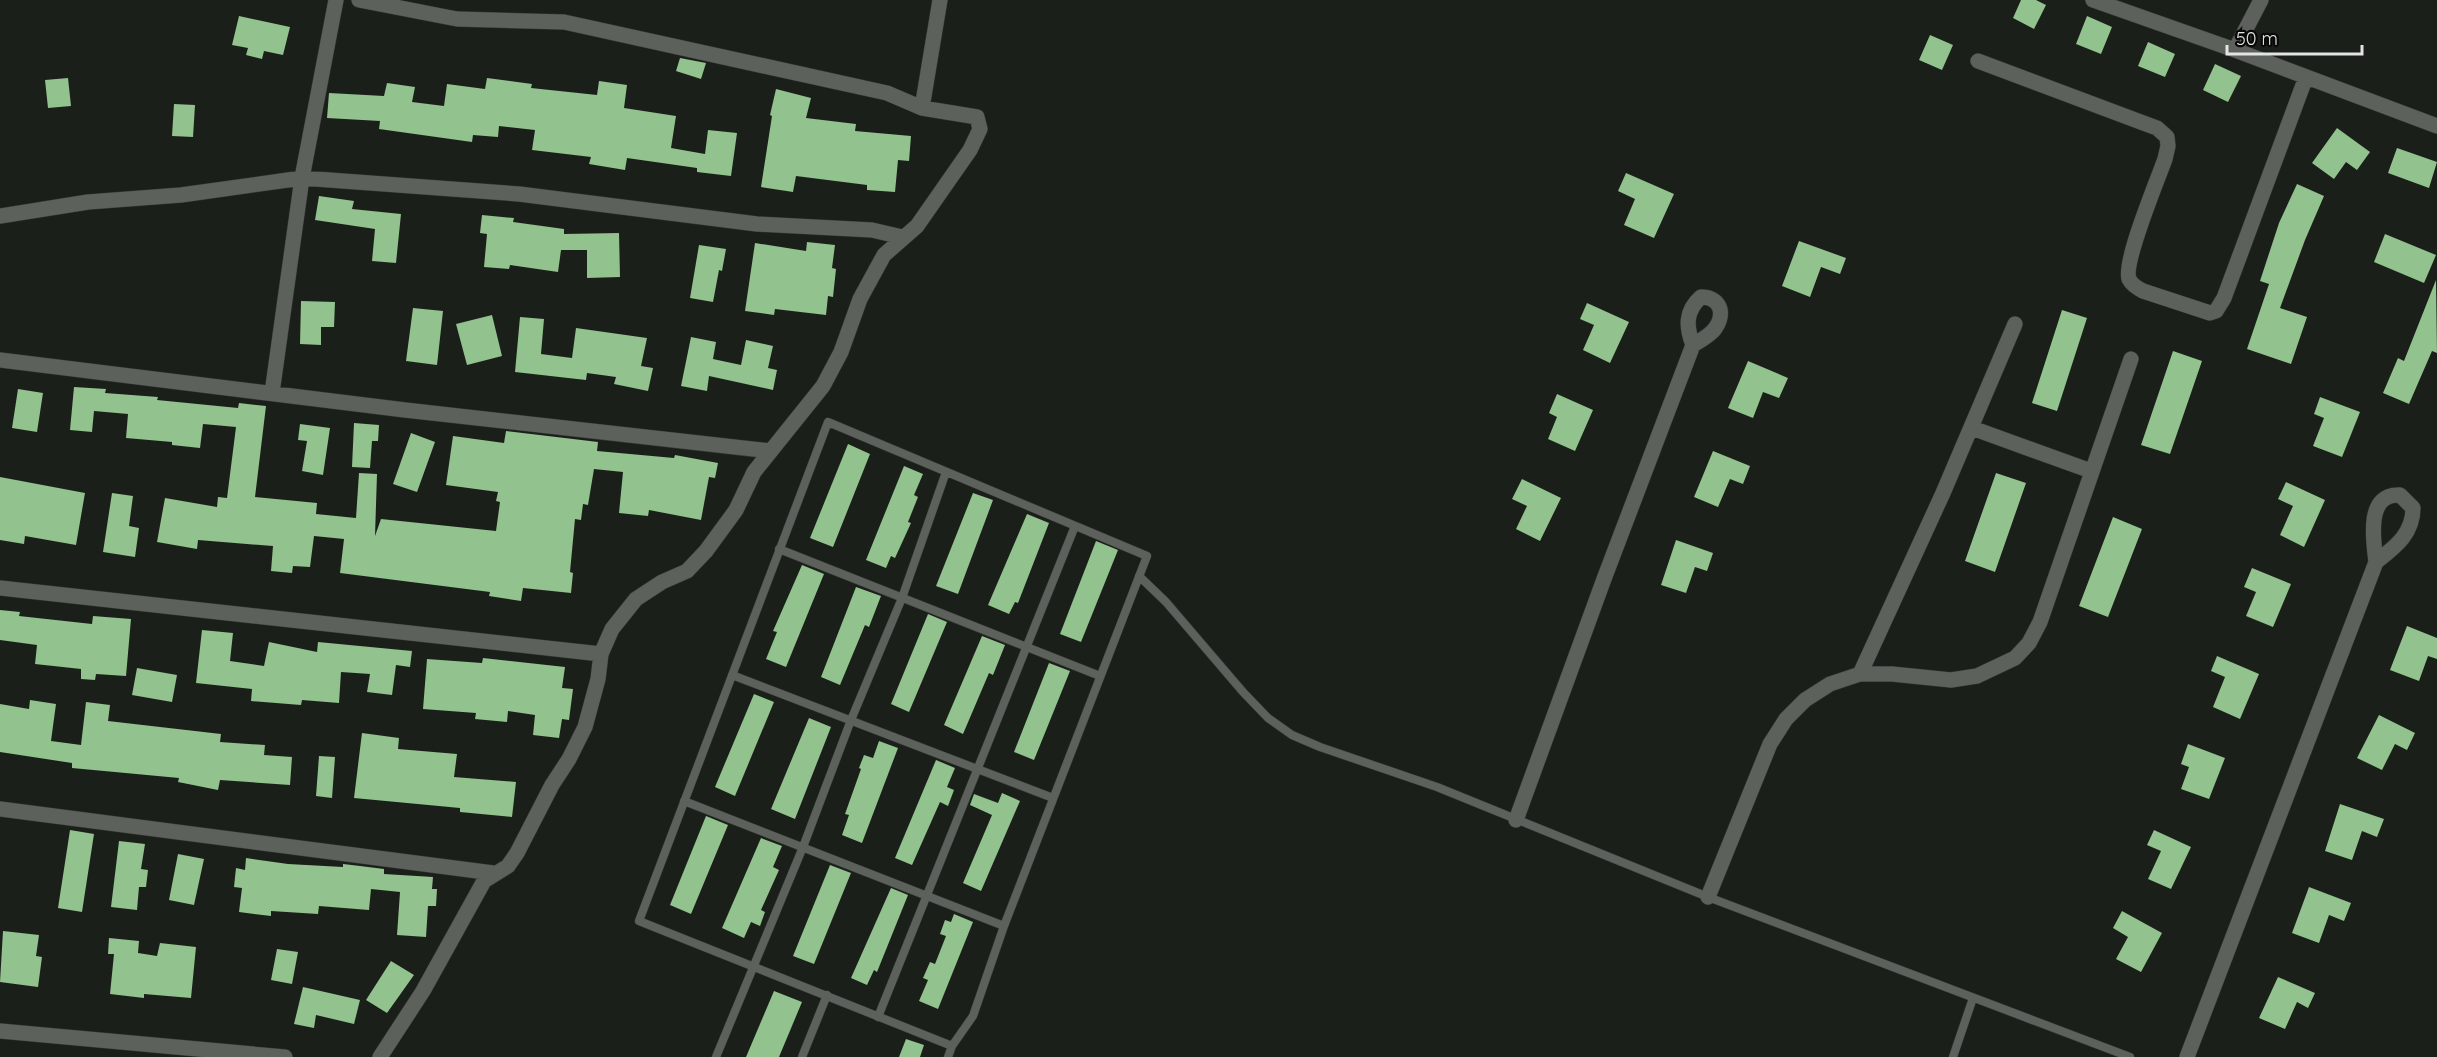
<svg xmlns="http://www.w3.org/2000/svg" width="2437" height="1057" font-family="Quicksand,sans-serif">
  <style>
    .building { fill: #92c28d }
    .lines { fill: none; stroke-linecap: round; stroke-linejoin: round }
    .lane-casing { stroke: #363936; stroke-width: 9 }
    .street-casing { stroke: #363936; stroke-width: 16 }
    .lane { stroke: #5c615c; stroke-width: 8 }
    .street { stroke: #5c615c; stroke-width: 15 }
  </style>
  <rect width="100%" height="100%" fill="#1b1f1a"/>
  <path class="building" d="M2021,0H2036L2046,5L2034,29L2013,18Z
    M239,16L290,27L283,55L264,51L262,59L246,55L248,48L232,45Z
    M2087,16L2112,27L2101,54L2076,44Z
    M1930,35L1953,45L1942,70L1919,60Z
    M2148,42L2175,54L2165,77L2138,66Z
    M680,58L706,63L701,79L676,71Z
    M2215,64L2241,76L2228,102L2203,90Z
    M68,78L71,106L48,108L45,80Z
    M487,78L532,84L531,88L597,95L599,81L627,85L624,108L676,116L671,148L705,154L708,130L737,133L731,176L697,172V168L627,158L625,170L589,164L591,157L532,150L535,130L499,126L498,137L473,135L472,142L379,129L380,121L327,118L329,93L384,96L387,83L415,87L412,102L444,106L447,84L485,89Z
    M776,89L811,98L806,118L856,124L855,131L911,136L909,161L898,160L895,192L867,190V185L796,176L793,192L761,187L772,116L770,115Z
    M174,104L195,105L193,137L172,136Z
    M2337,128L2370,152L2357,170L2346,162L2334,179L2312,163Z
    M2397,148L2437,162L2429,188L2388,173Z
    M1626,173L1674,194L1654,238L1624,225L1635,199L1618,191Z
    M2297,184L2324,196L2305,240L2280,308L2307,317L2291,364L2247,349L2269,284L2260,281L2279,223Z
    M319,196L354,201L352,209L401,214L396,263L372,261L375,229L315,220Z
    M482,215L514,218L513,222L564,229V234L619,233L620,277L587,278V250H561L558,272L510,265L509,269L484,267L487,234L480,233Z
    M2385,234L2436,255L2424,283L2374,262Z
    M1799,241L1846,258L1840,274L1821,267L1810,297L1782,286Z
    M807,242L835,245L832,268L836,269L833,297L828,296L826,315L775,309L774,315L745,311L755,243L806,251Z
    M699,245L726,249L722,271L719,270L713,302L690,298Z
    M2436,280L2437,353L2432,351L2409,404L2383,393L2398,358L2404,361Z
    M301,301L335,302L334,327H321V345L300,344Z
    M1587,303L1629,322L1610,363L1583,350L1594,325L1580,319Z
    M413,308L443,311L437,365L406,361Z
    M2062,310L2087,318L2057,411L2032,403Z
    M492,315L502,356L467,365L456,324Z
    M520,317L544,319L541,354L572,358L576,328L647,338L641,366L653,368L648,391L614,384L616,377L587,373L586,380L515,372Z
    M691,337L716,342L713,359L741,365L746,340L773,346L768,368L777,370L773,390L709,376L707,391L681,386Z
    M2173,351L2202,361L2170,454L2141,445Z
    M1748,361L1788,378L1779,398L1763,392L1753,418L1728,408Z
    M74,387L106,389L105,393L158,397L157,400L238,408L239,403L266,406L255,497L317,503L316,514L356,518L359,473L377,474L375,536L381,519L496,531L500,502L496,501L498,492L446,485L453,436L504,443L506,431L598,442L597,451L674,458L675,455L718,463L715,478L709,477L701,520L649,510L648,516L619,513L623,472L594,469L588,505L583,504L581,520L575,519L570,572L573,573L571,593L523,588L521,601L489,596L490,592L340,573L344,539L314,536L310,567L293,566L292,573L271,571L273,546L198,540L197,549L157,542L165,498L217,507L218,497L227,498L236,427L203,424L200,448L172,445V442L126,438L128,414L94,411L92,432L70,430Z
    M18,389L43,393L37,432L12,428Z
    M1557,394L1593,410L1575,451L1548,439L1557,417L1549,413Z
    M2320,397L2360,412L2342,457L2313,446L2324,418L2314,414Z
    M354,423L379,425L378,441H372L370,468L352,467Z
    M300,424L330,428L323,475L302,471L307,441L298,440Z
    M411,433L435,442L417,492L393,484Z
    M848,444L870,454L833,547L810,538Z
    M1713,451L1750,466L1743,484L1730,479L1718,507L1694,497Z
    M904,466L923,474L914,495L918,497L908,522L911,523L895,558L891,556L886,568L866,560Z
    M1996,473L2026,483L1995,572L1965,561Z
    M0,477L85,493L76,545L25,536L24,544L0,540Z
    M1522,479L1561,498L1540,541L1516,529L1527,506L1512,499Z
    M2286,482L2325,500L2304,547L2280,535L2293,506L2278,499Z
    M112,493L133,496L129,526L139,528L135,557L103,552Z
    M973,493L993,500L958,594L936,586Z
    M1027,514L1049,523L1018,603L1015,602L1009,614L988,605Z
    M2113,517L2142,529L2108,617L2079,606Z
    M1676,540L1713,553L1707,571L1695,567L1686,593L1661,585Z
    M1096,541L1118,550L1081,642L1060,634Z
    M802,565L824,574L786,667L766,659L777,632L773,631Z
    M2252,568L2291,584L2273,627L2246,616L2256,592L2244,587Z
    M856,587L881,596L869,627L865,625L840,685L821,677Z
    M0,610L20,612L19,616L92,624L93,616L131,619L126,676L96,674L95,680L81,679V669L35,664L37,645L0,640Z
    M928,614L947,622L909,712L891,704Z
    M2407,626L2437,638V659L2428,656L2419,681L2390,670Z
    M202,630L233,633L230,661L264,666L269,642L317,652L318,642L412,651L410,667L396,665L392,695L367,692L370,674L341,672L339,703L302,700L301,705L251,701L252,689L196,683Z
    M982,636L1005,645L993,675L989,673L963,734L944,725Z
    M2217,656L2259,674L2240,719L2213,707L2225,677L2211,671Z
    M483,658L565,667L562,688L573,689L569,720L562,719L559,738L533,735L535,715L508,711L507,722L475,719L476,713L423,709L427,659L482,663Z
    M1049,663L1070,671L1034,760L1014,752Z
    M137,668L177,675L172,702L132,695Z
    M754,694L774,702L735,796L715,787Z
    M30,700L56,704L51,741L81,745L86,702L110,705L108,721L221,734L220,742L265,745L264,755L292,757L290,785L220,780L218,790L178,782L179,778L72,768V763L0,752V704L29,709Z
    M2379,715L2415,733L2407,750L2395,744L2382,770L2357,758Z
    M809,718L831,727L795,819L771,809Z
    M362,733L399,738L398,749L457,754L454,777L516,782L512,817L460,812V808L354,798Z
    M879,741L898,748L862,843L842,835L849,815L845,814L861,769L859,768L864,755L873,758Z
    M2188,744L2225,758L2209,799L2181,789L2189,767L2181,764Z
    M319,756L335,757L332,798L316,796Z
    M936,760L955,768L947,787L954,790L948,806L940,802L912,865L895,858Z
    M1002,793L1020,801L981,891L963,883L992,815L970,805L974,794L998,803Z
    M2340,804L2384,819L2377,837L2362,831L2352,860L2325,851Z
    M706,816L728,825L691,914L670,905Z
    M70,830L94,834L82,912L58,908Z
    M2154,830L2191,847L2171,889L2148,879L2161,851L2147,845Z
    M761,838L782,846L773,867L779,870L761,910L765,912L760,926L751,922L744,938L722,928Z
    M119,841L145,844L141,869L148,870L146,887H139L137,910L111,907Z
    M178,854L204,859L194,905L169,900Z
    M246,858L288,864L343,867V864L360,866L384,869V874L433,877L432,889H437L436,906H428L426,937L397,935L400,892L371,889L369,910L319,906L318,914L271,911V916L239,912L242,888L234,887L236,868L245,870Z
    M830,865L851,873L814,964L793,956Z
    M2309,887L2351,903L2344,921L2329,915L2319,943L2292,933Z
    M891,888L908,895L877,972L874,970L867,985L851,978Z
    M2122,911L2162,933L2141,972L2116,959L2128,937L2113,928Z
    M954,914L973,922L938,1009L919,1001L928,980L923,978L930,962L935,964L946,936L940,934L945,920L951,922Z
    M3,931L39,935L36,956L42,957L38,987L0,982Z
    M109,938L139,941L138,953L157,956L160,943L196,947L191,998L144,994V998L110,994L114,954H108Z
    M277,949L298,952L292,984L271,980Z
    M391,961L414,975L387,1013L366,1000Z
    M2278,977L2315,993L2308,1008L2297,1002L2285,1029L2259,1018Z
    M303,987L360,1000L354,1024L316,1015L314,1028L294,1024Z
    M774,991L802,1002L779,1057H746Z
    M906,1039L924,1045L920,1057H899Z"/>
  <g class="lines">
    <g class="lane-casing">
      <path id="lane" d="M779,549L1100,676
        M1139,576L1166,602L1243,692L1268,718L1292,735L1320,747L1437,787L1708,897L2130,1057
        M732,675L1053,798
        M684,801L1004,926
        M878,1017L1075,526
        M716,1057L803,847L851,720L902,598L946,472
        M802,1057L827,995
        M948,1057L952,1046L973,1016L1004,926L1147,556L828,422L639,921L952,1046
        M1953,1057L1973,998"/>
    </g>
    <g class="street-casing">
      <path id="street" d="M359,0L457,19L564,22L887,93L922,108L977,117L980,129L970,150L917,226L884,255L860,299L841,352L823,386L754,472L736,510L706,551L687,571L662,582L636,599L612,629L601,654L598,679L585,727L569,759L552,785L517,853L508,866L484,881L423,991L380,1057
        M2093,0L2235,50L2437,126
        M2235,50L2261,0
        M1978,61L2146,124L2157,128L2167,137L2168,146L2165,159C2158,179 2123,262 2129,279C2132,285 2137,288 2143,291L2210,313L2216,311L2224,298L2306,77
        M922,108L940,0
        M0,216L88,202L181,195L302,178L519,194L757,224L872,230L902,237
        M0,360L405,410L770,451
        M272,393L302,178L336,0
        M1972,428L2091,471
        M0,588L601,654
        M1860,674L1943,493L2015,324
        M0,809L493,873
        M1516,820L1604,579L1693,345C1700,341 1707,337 1713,331C1726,316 1722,297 1701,297C1685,311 1686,327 1693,345
        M1708,897L1770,744L1786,719L1805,700L1830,684L1860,674H1892L1951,680L1977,676L2015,658L2029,643L2040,622L2131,359
        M0,1031L285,1057
        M2187,1057L2376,562C2373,539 2366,493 2400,495L2413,508C2413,534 2395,547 2376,562"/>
    </g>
    <use href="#lane" class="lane"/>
    <use href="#street" class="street"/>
  </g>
  <path d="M2227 45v9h135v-9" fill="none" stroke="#e2e5e2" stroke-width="3"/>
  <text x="2236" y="45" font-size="18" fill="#e2e5e2" stroke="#070807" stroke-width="4.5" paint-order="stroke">50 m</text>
</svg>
